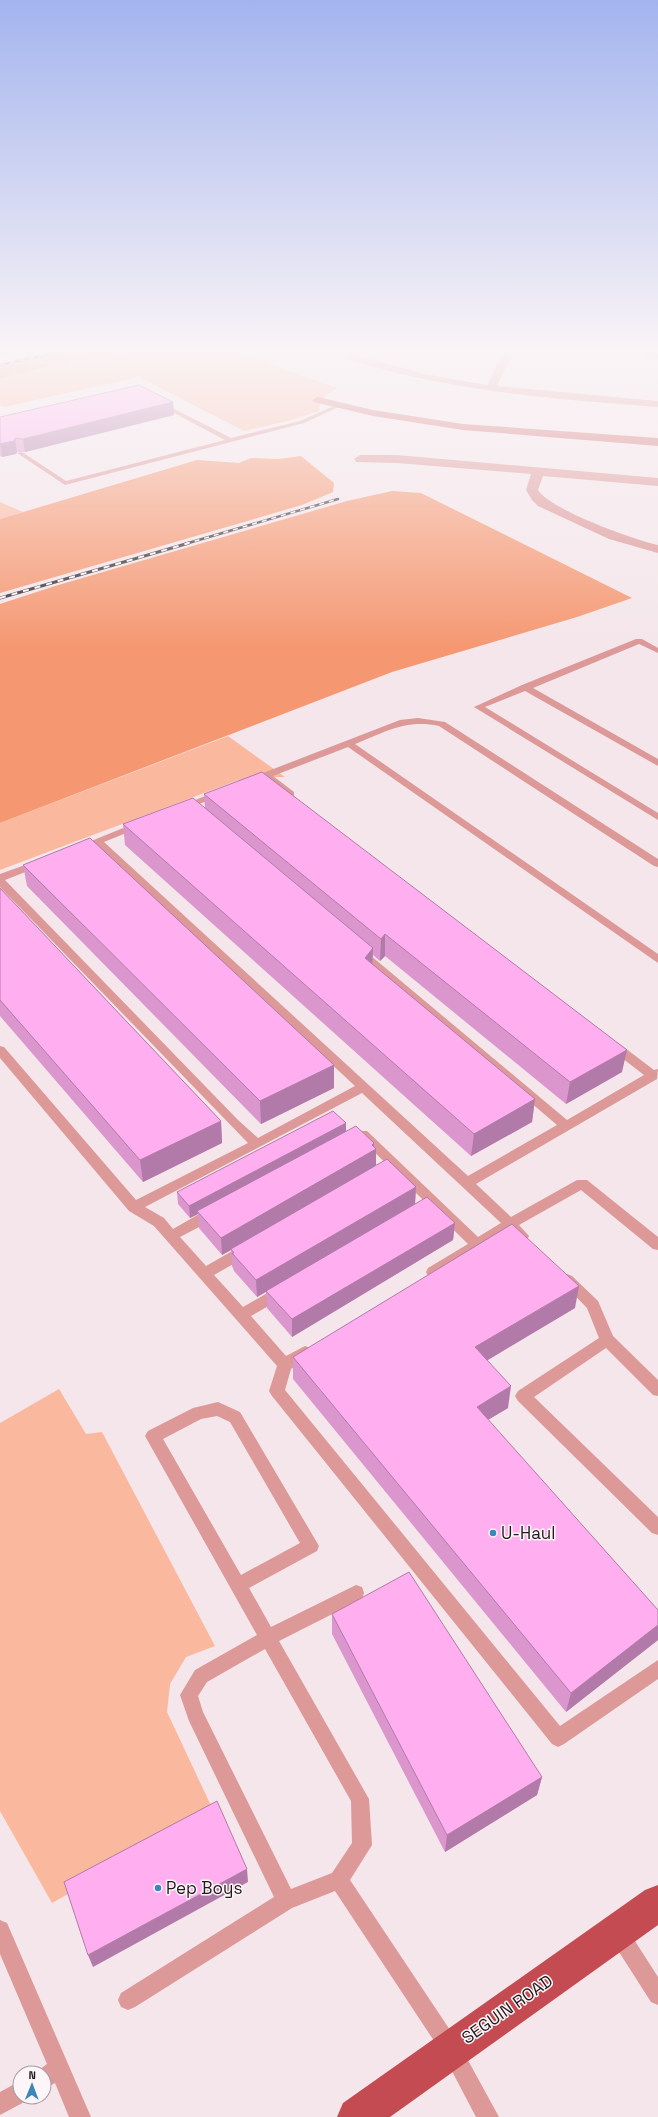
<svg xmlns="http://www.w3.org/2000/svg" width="658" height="2117" font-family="'Space Grotesk',sans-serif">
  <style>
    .green { fill: #fab99f }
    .forest { fill: #f59872 }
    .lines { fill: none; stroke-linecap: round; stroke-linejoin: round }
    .lane { fill: #dd9898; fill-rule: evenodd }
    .street { fill: #dd9898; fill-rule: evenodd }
    .secondary { fill: #d06d6f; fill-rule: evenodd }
    .primary { fill: #c54b52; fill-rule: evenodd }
    .rail-far1-casing { stroke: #383234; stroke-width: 2.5 }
    .rail-casing { stroke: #383234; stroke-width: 3 }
    .rail-far1 { stroke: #fef5f8; stroke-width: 1.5; stroke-dasharray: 5; stroke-linecap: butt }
    .rail { stroke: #fef5f8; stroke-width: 2; stroke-dasharray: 6; stroke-linecap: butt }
    .wall { fill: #db96ce }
    .shaded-wall { fill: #b27aa8 }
    .building { fill: #ffaff0; stroke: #b27aa8 }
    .poi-dot { fill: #3a87ba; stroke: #fef5f8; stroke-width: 1.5 }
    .labels { text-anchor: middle; stroke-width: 3; stroke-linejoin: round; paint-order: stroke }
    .near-poi-label { font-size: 17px; fill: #1f1a1b; stroke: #fef5f8; text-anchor: start }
    .near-street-label { font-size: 17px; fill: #1f1a1b; stroke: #fef5f8 }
  </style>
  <rect width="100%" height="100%" fill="#f4e6ea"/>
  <path class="green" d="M120,351H233L337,388C327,395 320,398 319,411L288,421L244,431L139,377L4,407L0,405V379C33,371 95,349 125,362L126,360L116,356Z
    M0,502L23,512L0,519Z
    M228,736L285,777H253L236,781L0,870V823Z
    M59,1389L86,1434L102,1432L215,1646L186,1657L170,1684L167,1712L214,1812L52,1903L0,1811V1423Z"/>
  <path class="forest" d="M74,351H120L116,356L127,361L125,362C96,349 32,371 0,379V367Z
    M301,456L334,483L333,492L302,505L0,593V519L197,460L239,463L251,458L278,459Z
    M392,491L421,493L632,598L577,617L392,672L0,823V604L55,586L347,501Z"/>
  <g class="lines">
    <path class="lane" d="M157,402H161L231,438L300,421L338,404L343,405L304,423L65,485L17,453L22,452L66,481L225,440L157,404Z
      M636,639H642L658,648V653L639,644L533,688L658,759V766L525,691L485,707L658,813V820L474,707L522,685Z
      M418,718L445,722L658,859V867L654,866L439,726C405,719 386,732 355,744L658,954V963L348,747L273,776L294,792V796H288L265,779L252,784L247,781L263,773L400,720Z
      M220,790L225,793L223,795L186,809L183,810L178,807Z
      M138,822L143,825L141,827L104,842L468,1176L557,1125L356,954L354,952L356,950H364L567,1120L644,1075L609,1048L607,1045L609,1042H617L654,1070L658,1069L657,1079L476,1184L511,1217L577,1180H587L658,1237V1250L653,1249L581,1190L519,1225L529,1236L527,1240C518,1242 515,1237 509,1231L438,1276L433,1278L428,1276L426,1272L428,1268L468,1244L359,1137L357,1134L359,1131H367L478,1237L501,1223L362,1093L145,1207L164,1218L173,1229L208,1209L213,1208L218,1209L220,1213L218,1217L180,1237L206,1266L241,1246L246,1245L251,1246L253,1250L251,1254L214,1275L243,1307L276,1288L281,1286L286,1288L288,1292L286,1296L251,1316L286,1356L305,1346L310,1348L312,1352L310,1356L291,1369L285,1390L560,1726L658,1660V1679L564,1744L558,1747L552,1744L272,1396L269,1391L277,1366L154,1226L129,1211L0,1058V1046L4,1047L136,1200L248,1143L0,887V874L39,860L43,861L44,863L43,865L5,880L238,1120L258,1138L355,1086L96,845L79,851L74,848Z
      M567,1274L572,1276L598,1301L613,1336L658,1380V1396L653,1395L606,1348L534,1397L658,1517V1535L652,1533L518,1401L515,1396L518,1391L599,1338L587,1308L560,1280L562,1276Z
      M218,1402L240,1412L319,1546L317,1551L249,1588L271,1627L356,1585L362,1587L364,1593L362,1599L279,1641L369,1799L372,1845L350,1880L458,2042L499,2117H476L444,2056L335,1891L292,1908L135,2007L128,2010L121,2007L118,2000L121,1993L274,1897L189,1721L180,1695L195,1670L257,1635L145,1436L148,1431L193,1408ZM217,1416L230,1422L300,1543L241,1575L163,1439L201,1419ZM265,1649L351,1801L352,1843L332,1873L291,1889L203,1712L198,1696L207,1682Z
      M0,1920L7,1923L91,2117H69L55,2083L44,2089V2073H35L47,2064L0,1954Z
      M619,1924L626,1927L658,1977V2005L651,2002L612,1941L609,1934L612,1927Z
      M20,2081V2097H29L28,2100L0,2115V2092Z"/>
    <path class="street" d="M504,351H514L497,386L658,401V407C551,399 449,391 346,359L345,357L350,354L425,374L487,385Z
      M645,351L658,353V359L645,357Z
      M360,455H397L658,478V486L543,476L538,490C549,509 634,540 658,545V553L609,539L538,506L532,500L526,490L531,474L397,463L356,462L354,459Z"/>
    <path class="secondary" d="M0,351H15L0,356Z
      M318,397L373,410L463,424L658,438V446L463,430L373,416L314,402L312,400Z"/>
    <path class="primary" d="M658,1885V1925L390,2117H337L343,2103L645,1890Z"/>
    <g class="rail-far1-casing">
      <path id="rail-far1" d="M0,365L64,351
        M185,544L338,499"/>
    </g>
    <g class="rail-casing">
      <path id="rail" d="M0,598L189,543"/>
    </g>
    <use href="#rail-far1" class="rail-far1"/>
    <use href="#rail" class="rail"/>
  </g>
  <path class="wall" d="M173,402L174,415L25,452H17L16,454L2,457L0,456V417Z
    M204,794L622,1072L566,1104L385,956L380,961L373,955V964L535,1099L532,1122L471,1156L125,845L123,824L205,808Z
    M23,865L334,1065V1088L261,1124L27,886Z
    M0,888L221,1121L222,1143L143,1182L0,1016Z
    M346,1123V1131L374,1143L376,1166L416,1187L415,1204L455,1223L453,1240L292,1337L267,1308L266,1292L257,1297L234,1271L233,1268L232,1266L231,1250L222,1255L199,1228L198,1214L190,1218L178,1204L177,1192Z
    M575,1308L487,1360L508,1408L488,1420L658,1610V1640L566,1712L293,1379V1357Z
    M332,1614L542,1777L537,1795L445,1852L332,1634Z"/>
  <path class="shaded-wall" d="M173,402L174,415L25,452L23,439Z
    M15,438L17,452L16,454L2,457L0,444Z
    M385,934V956L380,961L381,939Z
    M373,948L372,970L365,958Z
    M627,1050L622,1072L566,1104L570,1082Z
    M334,1065V1088L261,1124L260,1101Z
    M535,1099L532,1122L471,1156L474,1134Z
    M221,1121L222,1143L143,1182L140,1160Z
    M346,1123V1135L197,1211L198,1214L190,1218L189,1206Z
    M374,1143V1151L376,1149V1167L231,1249V1250L222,1255L221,1238Z
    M416,1187L415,1204L257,1297L256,1280Z
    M455,1223L453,1240L292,1337V1319Z
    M579,1286L575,1308L473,1369L475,1347Z
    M511,1386L508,1408L474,1428L477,1407Z
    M658,1625V1640L566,1712L571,1693Z
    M542,1777L537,1795L445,1852L447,1835Z
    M247,1869L248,1882L93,1967L88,1955Z"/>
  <path class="building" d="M139,385L173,402L23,439L15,438L14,441L0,444V417Z
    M262,772L627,1050L570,1082L385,934L381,939L204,794Z
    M193,798L373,948L365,958L535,1099L474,1134L123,824Z
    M90,838L334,1065L260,1101L23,865Z
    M0,888L221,1121L140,1160L0,1000Z
    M333,1111L346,1123L189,1206L177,1192Z
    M356,1126L374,1143L372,1145L376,1149L221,1238L197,1211Z
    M387,1159L416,1187L256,1280L232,1253H234L231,1249Z
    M427,1197L455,1223L292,1319L266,1291Z
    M512,1224L579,1286L475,1347L511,1386L477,1407L658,1610V1625L571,1693L293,1357Z
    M409,1572L542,1777L447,1835L332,1614Z
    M217,1801L247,1869L88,1955L64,1882Z"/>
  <linearGradient id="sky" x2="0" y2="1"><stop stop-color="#a3b4ee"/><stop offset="0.54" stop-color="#faf4f6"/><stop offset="1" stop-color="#faf4f6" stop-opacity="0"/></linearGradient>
  <rect width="658" height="648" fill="url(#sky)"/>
  <g class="poi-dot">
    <circle cx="493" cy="1533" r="4"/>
    <circle cx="158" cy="1888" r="4"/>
  </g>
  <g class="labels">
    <g class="near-poi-label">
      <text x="501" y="1539">U-Haul</text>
      <text x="166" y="1894">Pep Boys</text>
    </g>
    <g class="near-street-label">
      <text transform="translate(507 2009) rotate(-35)" y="6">SEGUIN ROAD</text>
    </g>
  </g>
  <g transform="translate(32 2085) rotate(1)"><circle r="19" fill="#fef5f8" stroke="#a59da0"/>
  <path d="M0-3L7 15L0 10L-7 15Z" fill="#3a87ba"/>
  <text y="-6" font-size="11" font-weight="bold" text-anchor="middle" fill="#1f1a1b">N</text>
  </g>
</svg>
